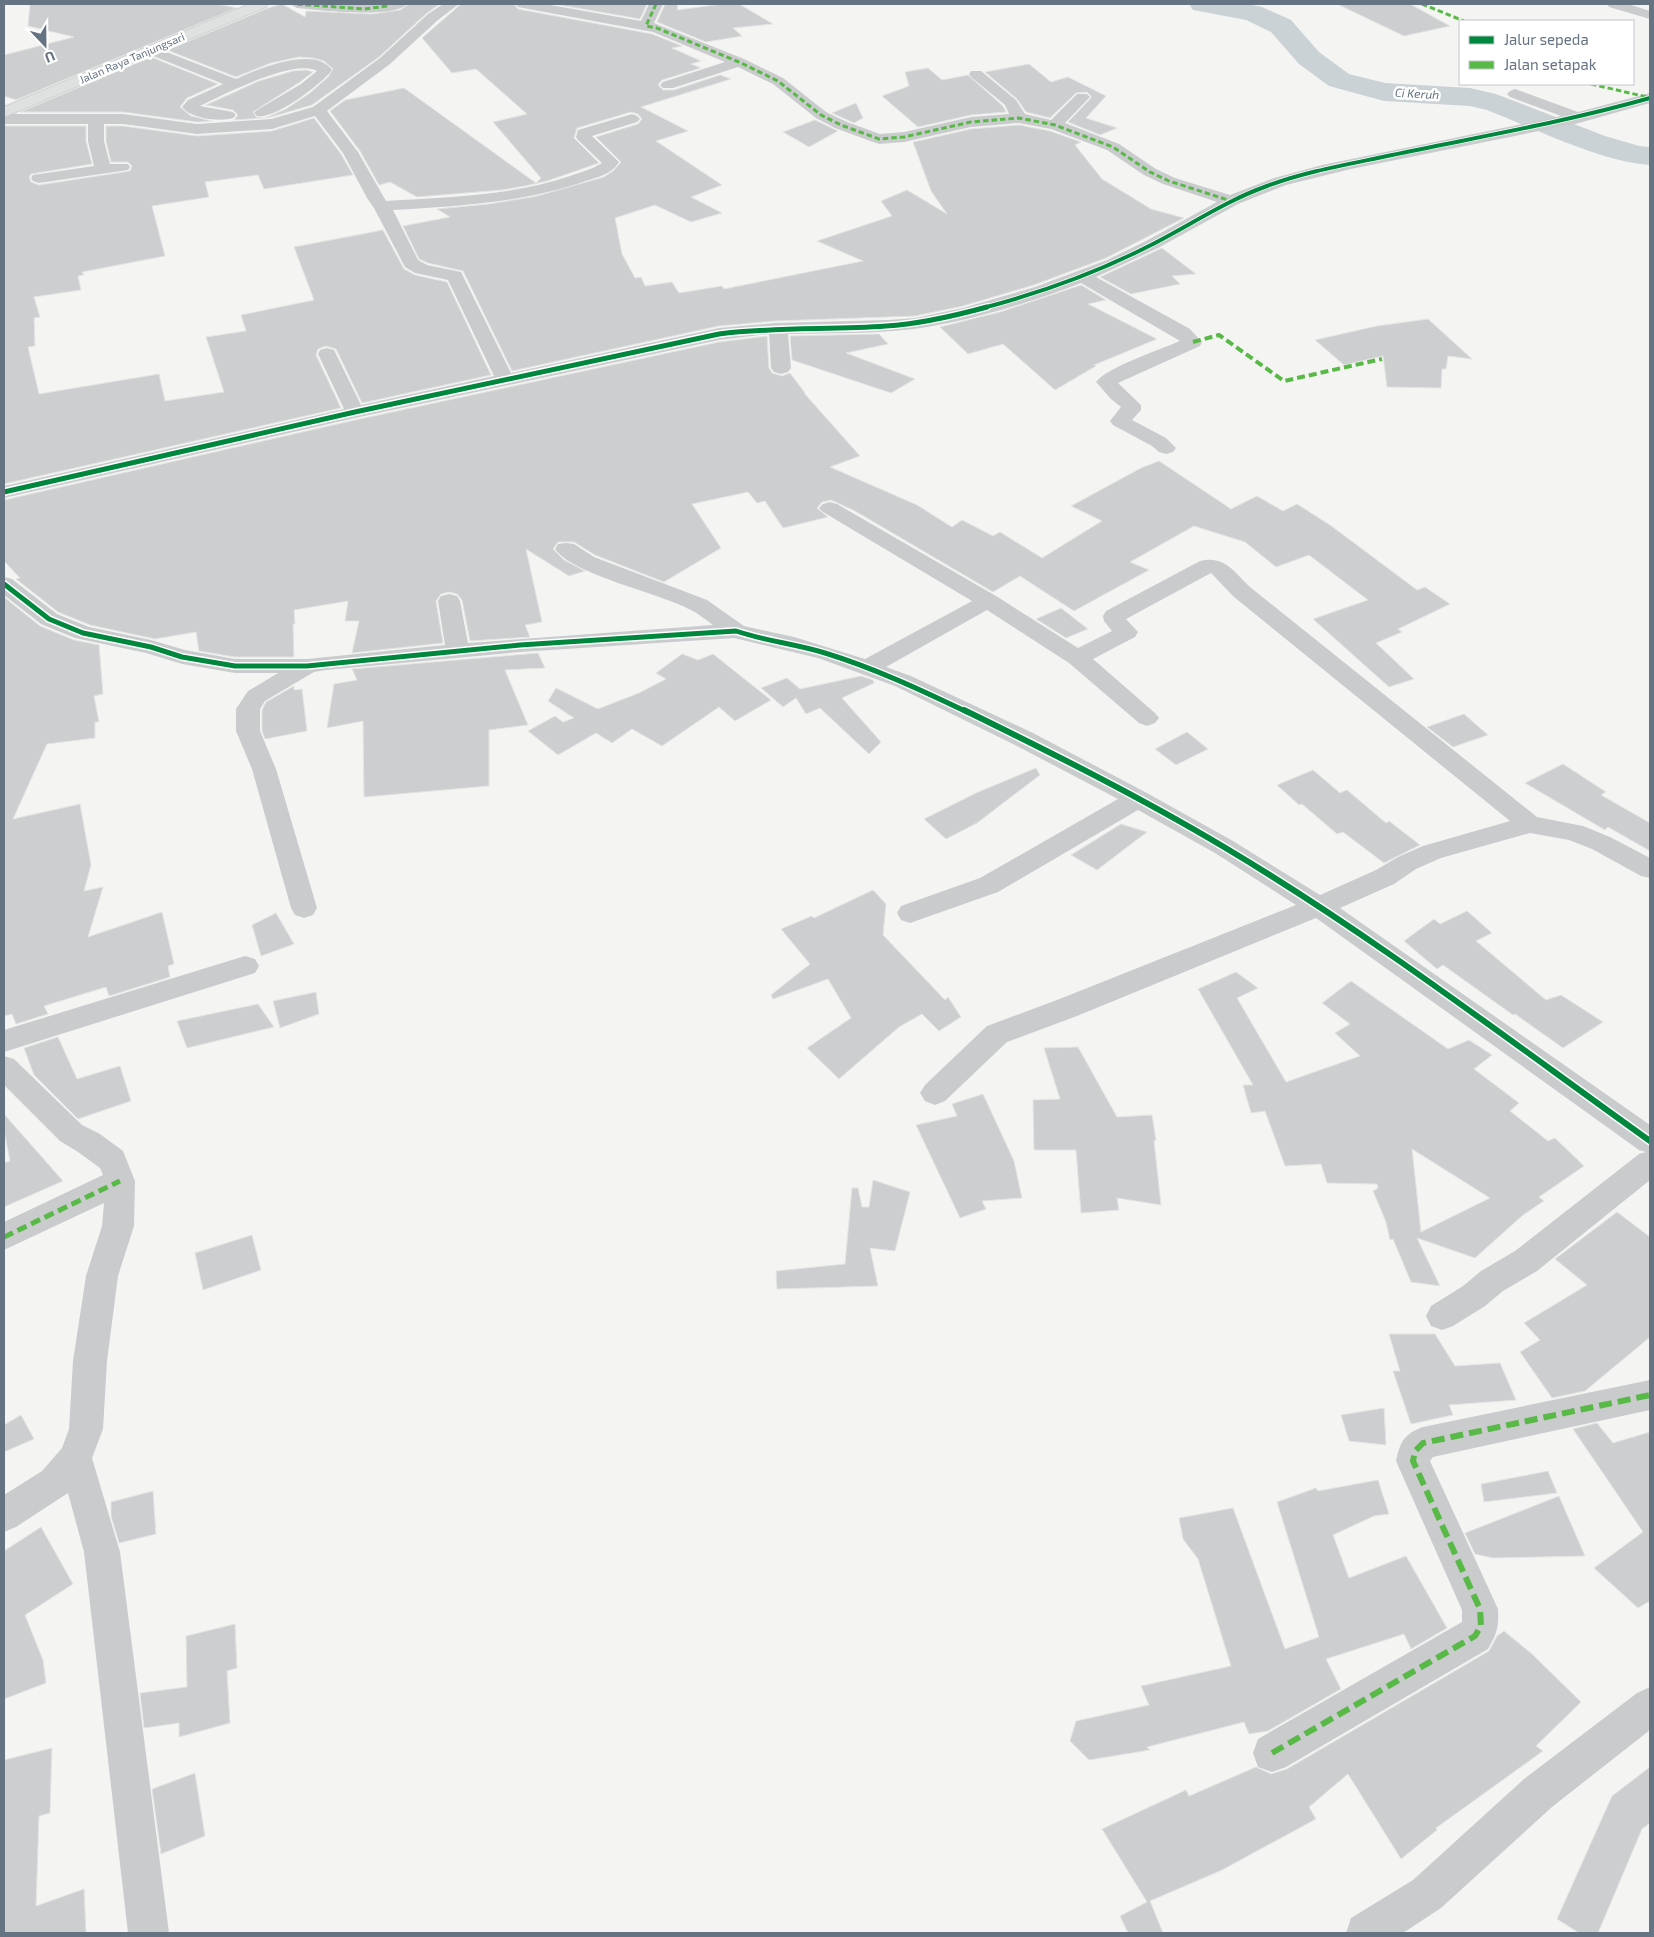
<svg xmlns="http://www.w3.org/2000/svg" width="1654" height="1937" font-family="'Exo 2',sans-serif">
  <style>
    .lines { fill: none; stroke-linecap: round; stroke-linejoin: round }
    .river { fill: #cbd2d5; fill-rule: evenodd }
    .building { fill: #cccecf; stroke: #e4e4e3; fill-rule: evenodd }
    .highway-casing { stroke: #d0d1d1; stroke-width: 2 }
    .street { fill: #cacbcd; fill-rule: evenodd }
    .highway { fill: #dfe0e0; fill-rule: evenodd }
    .quiet-far3 { stroke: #58b947; stroke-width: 3; stroke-dasharray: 5.5 3; stroke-linecap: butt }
    .quiet-far2 { stroke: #58b947; stroke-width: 4; stroke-dasharray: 8 4; stroke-linecap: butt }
    .quiet-far1 { stroke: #58b947; stroke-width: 5; stroke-dasharray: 10 5; stroke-linecap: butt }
    .quiet { stroke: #58b947; stroke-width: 6; stroke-dasharray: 13 6; stroke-linecap: butt }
    .cycleway-far2-casing { stroke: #fff; stroke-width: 5.5 }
    .cycleway-far1-casing { stroke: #fff; stroke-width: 8 }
    .cycleway-casing { stroke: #fff; stroke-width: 9 }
    .cycleway-far2 { stroke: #00873e; stroke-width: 4 }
    .cycleway-far1 { stroke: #00873e; stroke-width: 5 }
    .cycleway { stroke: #00873e; stroke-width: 6 }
    .labels { text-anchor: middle; stroke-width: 5; stroke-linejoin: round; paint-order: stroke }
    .far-street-label { font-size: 11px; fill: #667383; stroke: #fff }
    .far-water-label { font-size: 12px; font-style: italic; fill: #61747f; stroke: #fff }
  </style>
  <rect width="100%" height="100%" fill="#f4f5f3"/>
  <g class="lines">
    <path class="river" d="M1189,4H1246L1262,7L1291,20L1319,52L1349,74L1385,83L1470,88L1496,94L1605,136L1639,146L1650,147V165C1601,162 1533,128 1487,110L1470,106L1384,101L1329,86L1299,64L1271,32L1246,20L1193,10Z"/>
  </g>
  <path class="building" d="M30,4H217L237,8L16,100L4,96V55L74,37L28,26Z
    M282,4L305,17L306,11L372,14L400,10L409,4H440L427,13L379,57L312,105L271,117L265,118L286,109L310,93L328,77L333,69L324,61L313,58L299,57L271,63L236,77L167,50L268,8Z
    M461,4H514L518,9L652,34L682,46L672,48L701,61L691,64L701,68L662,80L658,85L663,90H674L720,75L731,79L641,107L688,131L656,141L722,185L691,197L722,213L691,222L655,205L615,218L622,254L635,278L641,277L645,286L672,282L679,293L722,286L724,289L863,261L817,241L892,216L881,201L907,190L947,214L931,191L913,142L971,129L1019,125L1050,131L1081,142L1075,145L1102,179L1151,209L1184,218L1106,258L1034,285L963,306L915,316L775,321L719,326L512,371L463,271L428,263L419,259L403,226L450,217L437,209L489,204L537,196L604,177L613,171L621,162L596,137L638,124L642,119L638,114L631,112L577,128L574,138L599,163L547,181L525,186L502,190L417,197L390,182L379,185L360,151L330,111L345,100L404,88L536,183L541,178L493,122L527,114L476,69L452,73L422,38Z
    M554,4H647L640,19Z
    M665,4H678L677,10L723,4H739L773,24L733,28L742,36L706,42L657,22Z
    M1337,4H1410L1450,26L1404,36Z
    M151,57L218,84L187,98L180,107L191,116L212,121L197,122L123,112H20Z
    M1029,64L1051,82L1068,77L1106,96L1086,118L1117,128L1100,135L1068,122L1091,98V96L1087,92L1076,93L1050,118L1026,112L1017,99L985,72Z
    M928,68L942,80L968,75L1003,106L1006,112L971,115L918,127L882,96L909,86L905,72Z
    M306,70L313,72L300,82L253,112L256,117L263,118L234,120L238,115L233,110L206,105L259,81L293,71Z
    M856,103L863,118L854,123L832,113Z
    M314,118L341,154L353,175L264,189L258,175L205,182L209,197L152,206L165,256L82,272L84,275L78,276L81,290L34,297L40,317L34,318L35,346L28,347L39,394L159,374L165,401L224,392L206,337L246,331L241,315L314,300L294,247L383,230L404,269L415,275L447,282L491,375L362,403L336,349L326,346L318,349L316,355L341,408L4,484V126H86V141L92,164L31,174L29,177L31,182L39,185L130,171L132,166L128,162H111L106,141V126H123L197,136L272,131Z
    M815,120L838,131L809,147L783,132Z
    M1162,248L1196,274L1172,276L1180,284L1131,294L1100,277Z
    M1081,285L1106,300L1088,304L1157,339L1094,365L1096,366L1055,390L1003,344L968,354L940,327L1000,312Z
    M1428,319L1472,359L1448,356L1446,369H1442L1441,388L1387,387L1383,356L1344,365L1315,340L1377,326Z
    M879,334L888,344L846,353L915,379L891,393L792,360L790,336Z
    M767,336L769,368L772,373L782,376L790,373L805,393H804L860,456L830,467L917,505L952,527L962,520L993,536L1000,532L1042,558L1102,521L1071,506L1141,468L1159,461L1231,509L1257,496L1283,511L1297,504L1330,525L1417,590L1425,587L1450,604L1398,629L1402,632L1376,643L1414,679L1389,687L1313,619L1368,600L1309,555L1276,567L1245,542L1194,526L1130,562L1149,570L1074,611L1020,576L993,592L855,511L831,500L822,502L817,508L828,517L783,528L765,501L757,503L748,492L692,504L721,548L664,582L595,555L574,542H558L553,549L564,560L585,571L569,576L526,549L542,622L525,625L530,637L470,641L462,600L457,594L449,592L441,594L436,601L443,643L352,653L359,621H345L348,601L294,610L295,624H293L294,657H235L199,651L196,632L155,639L90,625L58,612L16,579L20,578L4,561V500L355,420L719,342Z
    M4,597L40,626L74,640L99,645L103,694L94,696L99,722H95V738L47,744L13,819L80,804L91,865L84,891L103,887L88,937L162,912L174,964L168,966L170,977L109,996L106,987L44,1006L48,1014L16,1024L12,1014L4,1016Z
    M1061,608L1088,629L1066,638L1036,619Z
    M538,653L545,668L505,670L528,725L489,730V786L364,797L363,721L327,728L334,684L357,680L352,669Z
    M682,654L698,660L713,654L771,700L735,721L719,707L662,746L632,729L612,743L596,733L558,755L528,731L555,716L563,722L574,718L548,701L556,688L598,709L639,693L666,679L656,673Z
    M861,676L873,680L874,683L842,698L881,742L869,754L820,708L806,714L796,698L783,707L761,688L787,678L800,689Z
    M294,686V690L302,689L307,731L265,739L262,731V710L266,702Z
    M1464,714L1488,735L1453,747L1427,727Z
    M1187,732L1208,749L1176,765L1155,749Z
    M1563,764L1606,792L1601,795L1650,823V851L1608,827L1605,830L1525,783Z
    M1036,768L1040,775L977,823L946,839L924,819L976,793Z
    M1313,770L1340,793L1347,790L1386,823L1389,821L1420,845L1384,863L1343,832L1337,834L1302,804L1299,805L1277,785Z
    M1121,824L1147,832L1097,870L1071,855Z
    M873,890L886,904L883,935L945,1000L948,997L961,1017L939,1031L922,1014L899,1027L839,1079L807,1048L851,1018L828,979L773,999L771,995L810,964L781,929L812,916L814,918Z
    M1467,911L1492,933L1476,941L1546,1000L1561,995L1603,1022L1563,1048L1515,1014L1513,1015L1443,965L1437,969L1404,941L1434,919L1440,924Z
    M276,913L294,944L261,956L252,925Z
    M1236,972L1258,988L1237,998L1286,1082L1360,1056L1335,1033L1350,1024L1322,1003L1351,981L1448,1049L1469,1040L1492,1055L1474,1069L1519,1103L1510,1111L1548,1141L1555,1138L1584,1166L1539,1197L1544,1201L1523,1215L1475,1258L1417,1238L1440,1286L1411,1282L1393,1239L1390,1240L1386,1222L1373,1191L1378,1188L1377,1184L1327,1183L1321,1164L1285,1166L1265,1111L1251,1113L1243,1085H1253L1198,989ZM1412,1149L1490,1198L1421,1232Z
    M316,992L319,1014L280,1028L273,1001Z
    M258,1004L274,1027L187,1048L177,1021Z
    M58,1037L77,1079L120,1066L131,1101L78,1119L34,1075L24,1048Z
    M1078,1047L1117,1117L1152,1115L1156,1140L1154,1141L1161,1205L1117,1198L1119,1210L1081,1213L1076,1150H1034L1033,1100L1060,1099L1044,1048Z
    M983,1094L1014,1161L1022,1198L982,1201L986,1209L960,1218L916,1125L957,1116L952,1104Z
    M4,1114L63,1181L4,1207V1163L10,1161L4,1130Z
    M873,1180L910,1192L895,1251L870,1248L878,1286L777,1289L776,1271L845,1264L852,1188H858L862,1207H869Z
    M1617,1212L1650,1237V1337L1585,1391L1552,1398L1520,1352L1540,1340L1524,1323L1587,1285L1555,1259Z
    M252,1235L261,1270L203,1290L195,1253Z
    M1389,1334H1435L1455,1366L1500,1363L1516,1400L1449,1405L1453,1415L1411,1424L1393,1371H1400Z
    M1384,1408L1386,1445L1349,1441L1341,1415Z
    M21,1415L34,1439L4,1452V1425Z
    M1597,1423L1613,1443L1650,1432V1601L1638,1608L1594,1568L1643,1532L1573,1429Z
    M1548,1471L1557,1493L1484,1502L1481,1484Z
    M1378,1480L1389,1514L1374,1516L1333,1535L1349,1578L1406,1556L1447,1628L1411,1649L1404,1634L1326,1659L1341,1689L1268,1731L1249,1734L1244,1722L1147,1747L1150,1750L1089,1760L1070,1741L1076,1721L1149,1705L1141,1686L1231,1666L1198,1559L1183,1539L1179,1518L1233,1508L1285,1649L1319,1637L1277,1502L1316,1488L1318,1491Z
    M153,1491L156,1534L119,1543L111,1516V1502Z
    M1559,1496L1585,1556L1493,1558L1475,1554L1465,1533Z
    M41,1527L73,1584L25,1615L43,1660L46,1683L4,1699V1551Z
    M235,1624L237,1668L227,1671L230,1723L179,1737V1723L144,1728L140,1693L187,1687L186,1636Z
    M1504,1631L1532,1654L1581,1702L1536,1746L1543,1751L1436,1828L1437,1830L1401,1859L1348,1774L1309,1807L1316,1819L1222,1870L1150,1901L1163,1933H1128L1120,1916L1147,1902L1102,1829L1186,1790L1189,1796L1256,1767L1271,1774L1287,1769L1489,1651L1497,1636Z
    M52,1748L50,1813L39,1816L36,1906L84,1889L86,1933H4V1760Z
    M1650,1767V1823L1642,1829L1598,1933H1579L1557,1919L1612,1796Z
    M195,1773L205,1836L161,1854L152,1789Z"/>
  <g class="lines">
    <g class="highway-casing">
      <path id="highway" d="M250,4H268L266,7L4,117V107Z"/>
    </g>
    <path class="street" d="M290,4H407C395,19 317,10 297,8Z
      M443,4H459L438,20L390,64L327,111L358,152L386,201C448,197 511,196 570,176C581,172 593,169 602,163L578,140L576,137L578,130L632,114L637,116L640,119L637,122L592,136L619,162C611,175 597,177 583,182C521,203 457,206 393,210L418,260L427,265L461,272L511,373L719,328L775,323L888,320L915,318L963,308L1035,287L1107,260L1146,241L1217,202L1163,184L1144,175L1107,150L1051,129L1019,123L971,127L904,142L879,144L873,142L835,128L816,118L773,84L738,67L673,88H663L660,85L663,82L725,62L653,32L523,8L518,7L516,4H545L641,21L649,4H663L654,23L744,59L783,78L826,112L847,122L880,134L904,132L971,117L1009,114L1005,105L971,77L969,74L971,71H981L1016,100L1025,114L1051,120L1077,94H1087L1090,97L1087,100L1065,123L1119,144L1156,169L1175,178L1230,195L1274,178L1322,165L1561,116L1510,97L1507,94L1510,91L1515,89L1578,112L1650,93V103L1579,123L1351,169L1286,185L1238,204L1158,248L1096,277L1190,329L1202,342L1200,346L1118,383L1141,405V410L1132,420L1166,438L1176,448L1173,452L1166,454L1159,452L1152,446L1113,425L1110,421L1121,407L1111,399L1096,382C1107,367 1162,349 1180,341L1081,283C1028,303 971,321 914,329C872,334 830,333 788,334L791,368L788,372L781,374L774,372L771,368L769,334L719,340L355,418L4,498V486L344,409L318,354L320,350L327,348L334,350L336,354L361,405L494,376L448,280L415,273L405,267L374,208L367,198L343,153L315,116L272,129L197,134L123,124H104V141L110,164H128L130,167L128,170L39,183L33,181L31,178L33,175L94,166L88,141V124H4V114H123L197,124L271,119L313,107L380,58L428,14Z
      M1607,4H1628L1650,11V19L1609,7Z
      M151,46L236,79C257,69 315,45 332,70C322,84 274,120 257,116L254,113L257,110L301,84L317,71C294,58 223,95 200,106L233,112L236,115L233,118C220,122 191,119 182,107L188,100L223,84L146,53L144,50L146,47Z
      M830,502L837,504L996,596L1078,648L1112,631L1104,621L1103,616L1106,611L1200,561C1225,555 1234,572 1250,587L1537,817L1583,826L1610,837L1650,858V878L1641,876L1592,849L1569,840L1530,833L1441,858L1416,869L1394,884L1340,908L1650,1125V1180L1537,1271L1503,1291L1485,1306L1453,1326L1442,1330L1431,1326L1426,1316L1431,1306L1463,1286L1481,1271L1515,1251L1639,1154L1646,1152L1639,1150L1316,918L1077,1016L1007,1042L945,1101L935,1105L925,1101L920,1093L925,1085L987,1026L1057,1000L1296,905L1215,853L1138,810L998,892L910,923L901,920L897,913L901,906L980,878L1118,799L1015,745L895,686L818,658L734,638L520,652L326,670L314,672L265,701L260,709V731L276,769L317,908L313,915L304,918L295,915L291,908L252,769L236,731V709L248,691L278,673H235L182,664L146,653L75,638L41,624L4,595V577L12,579L57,614L89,627L151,640L185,650L235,659H307L445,645L438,601L441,596L449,594L457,596L460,601L468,643L713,625C706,620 699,614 691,610C660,593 573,575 555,549L558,544L566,543L574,544L594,557L707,600L744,626L794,637L865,659L972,601L823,512L819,508L823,504ZM1211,573L1234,597L1510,821L1423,846L1398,857L1376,870L1320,895L1233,841L1147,793L1033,733L911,676L886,667L987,610L1069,663L1139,723L1147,726L1155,723L1159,718L1155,713L1093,659L1135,637L1138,632L1126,619Z
      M245,956L255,959L259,966L255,973L4,1052V1030Z
      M4,1056L14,1059L82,1125L100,1134L123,1151L135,1181L134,1226L118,1276L107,1361L103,1429L92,1458L120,1552L169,1933H128L84,1552L68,1493L16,1527L4,1532V1495L42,1471L62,1448L69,1429L73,1361L86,1276L102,1226L104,1203L4,1250V1222L103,1175L100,1168L78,1152L60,1141L4,1085Z
      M1650,1380V1410L1433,1457L1430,1461L1498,1609C1499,1627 1497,1633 1488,1649L1286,1767L1272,1772L1258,1767L1253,1753L1258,1739L1462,1622V1610L1396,1461C1400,1442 1404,1434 1423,1427Z
      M1650,1687V1730L1552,1807L1441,1908L1403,1933H1346L1351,1918L1413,1880L1524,1779L1637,1693Z"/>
    <use href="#highway" class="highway"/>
    <path class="quiet-far3" d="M297,4L364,9L388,6
      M656,4L646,26L657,28L739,62L778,81L821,115L841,125L879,139L904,137L971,122L1019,118L1055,125L1113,147L1150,172L1169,181L1231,201
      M1422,4L1464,21
      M1591,84L1647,97"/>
    <path class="quiet-far2" d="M1193,342L1219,335L1284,381L1382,359"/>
    <path class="quiet-far1" d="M4,1237L120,1181"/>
    <path class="quiet" d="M1272,1753L1475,1636L1481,1626L1480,1609L1413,1461L1415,1451L1423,1443L1650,1395"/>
    <g class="cycleway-far2-casing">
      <path id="cycleway-far2" d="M983,308C1040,293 1096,273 1149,246C1189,226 1225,201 1267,186C1307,171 1350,164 1392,155C1478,137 1565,122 1650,98"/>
    </g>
    <g class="cycleway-far1-casing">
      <path id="cycleway-far1" d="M4,492L355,412L719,334C775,327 830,330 886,326C921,324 954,316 987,307
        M4,584L49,619L83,633L151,647L182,657L235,666H307L520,645L736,631C765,641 796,644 825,653C874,668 921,690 967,712"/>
    </g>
    <g class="cycleway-casing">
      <path id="cycleway" d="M964,710C1052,753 1140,797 1224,847C1372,935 1510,1041 1650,1141"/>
    </g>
    <use href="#cycleway-far2" class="cycleway-far2"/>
    <use href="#cycleway-far1" class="cycleway-far1"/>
    <use href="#cycleway" class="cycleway"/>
  </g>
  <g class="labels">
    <g class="far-street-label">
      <text transform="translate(132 58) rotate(-23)" y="4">Jalan Raya Tanjungsari</text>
    </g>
    <g class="far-water-label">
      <text transform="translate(1417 94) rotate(3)" y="4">Ci Keruh</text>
    </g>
  </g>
  <rect width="1654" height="1937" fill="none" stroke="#667383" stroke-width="10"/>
  <rect x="1459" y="20" width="175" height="65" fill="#ffffff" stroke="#c2c7cd"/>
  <rect x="1469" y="36" width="25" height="8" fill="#00873e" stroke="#c2c7cd"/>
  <text x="1504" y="45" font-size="15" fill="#667383">Jalur sepeda</text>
  <rect x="1469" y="61" width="25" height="8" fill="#58b947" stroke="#c2c7cd"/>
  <text x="1504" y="70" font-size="15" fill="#667383">Jalan setapak</text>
  <g transform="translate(45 45) rotate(158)" stroke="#ffffff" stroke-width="4" paint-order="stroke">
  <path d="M0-4L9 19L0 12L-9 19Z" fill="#667383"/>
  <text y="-8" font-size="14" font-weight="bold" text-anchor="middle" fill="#667383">U</text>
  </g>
</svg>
